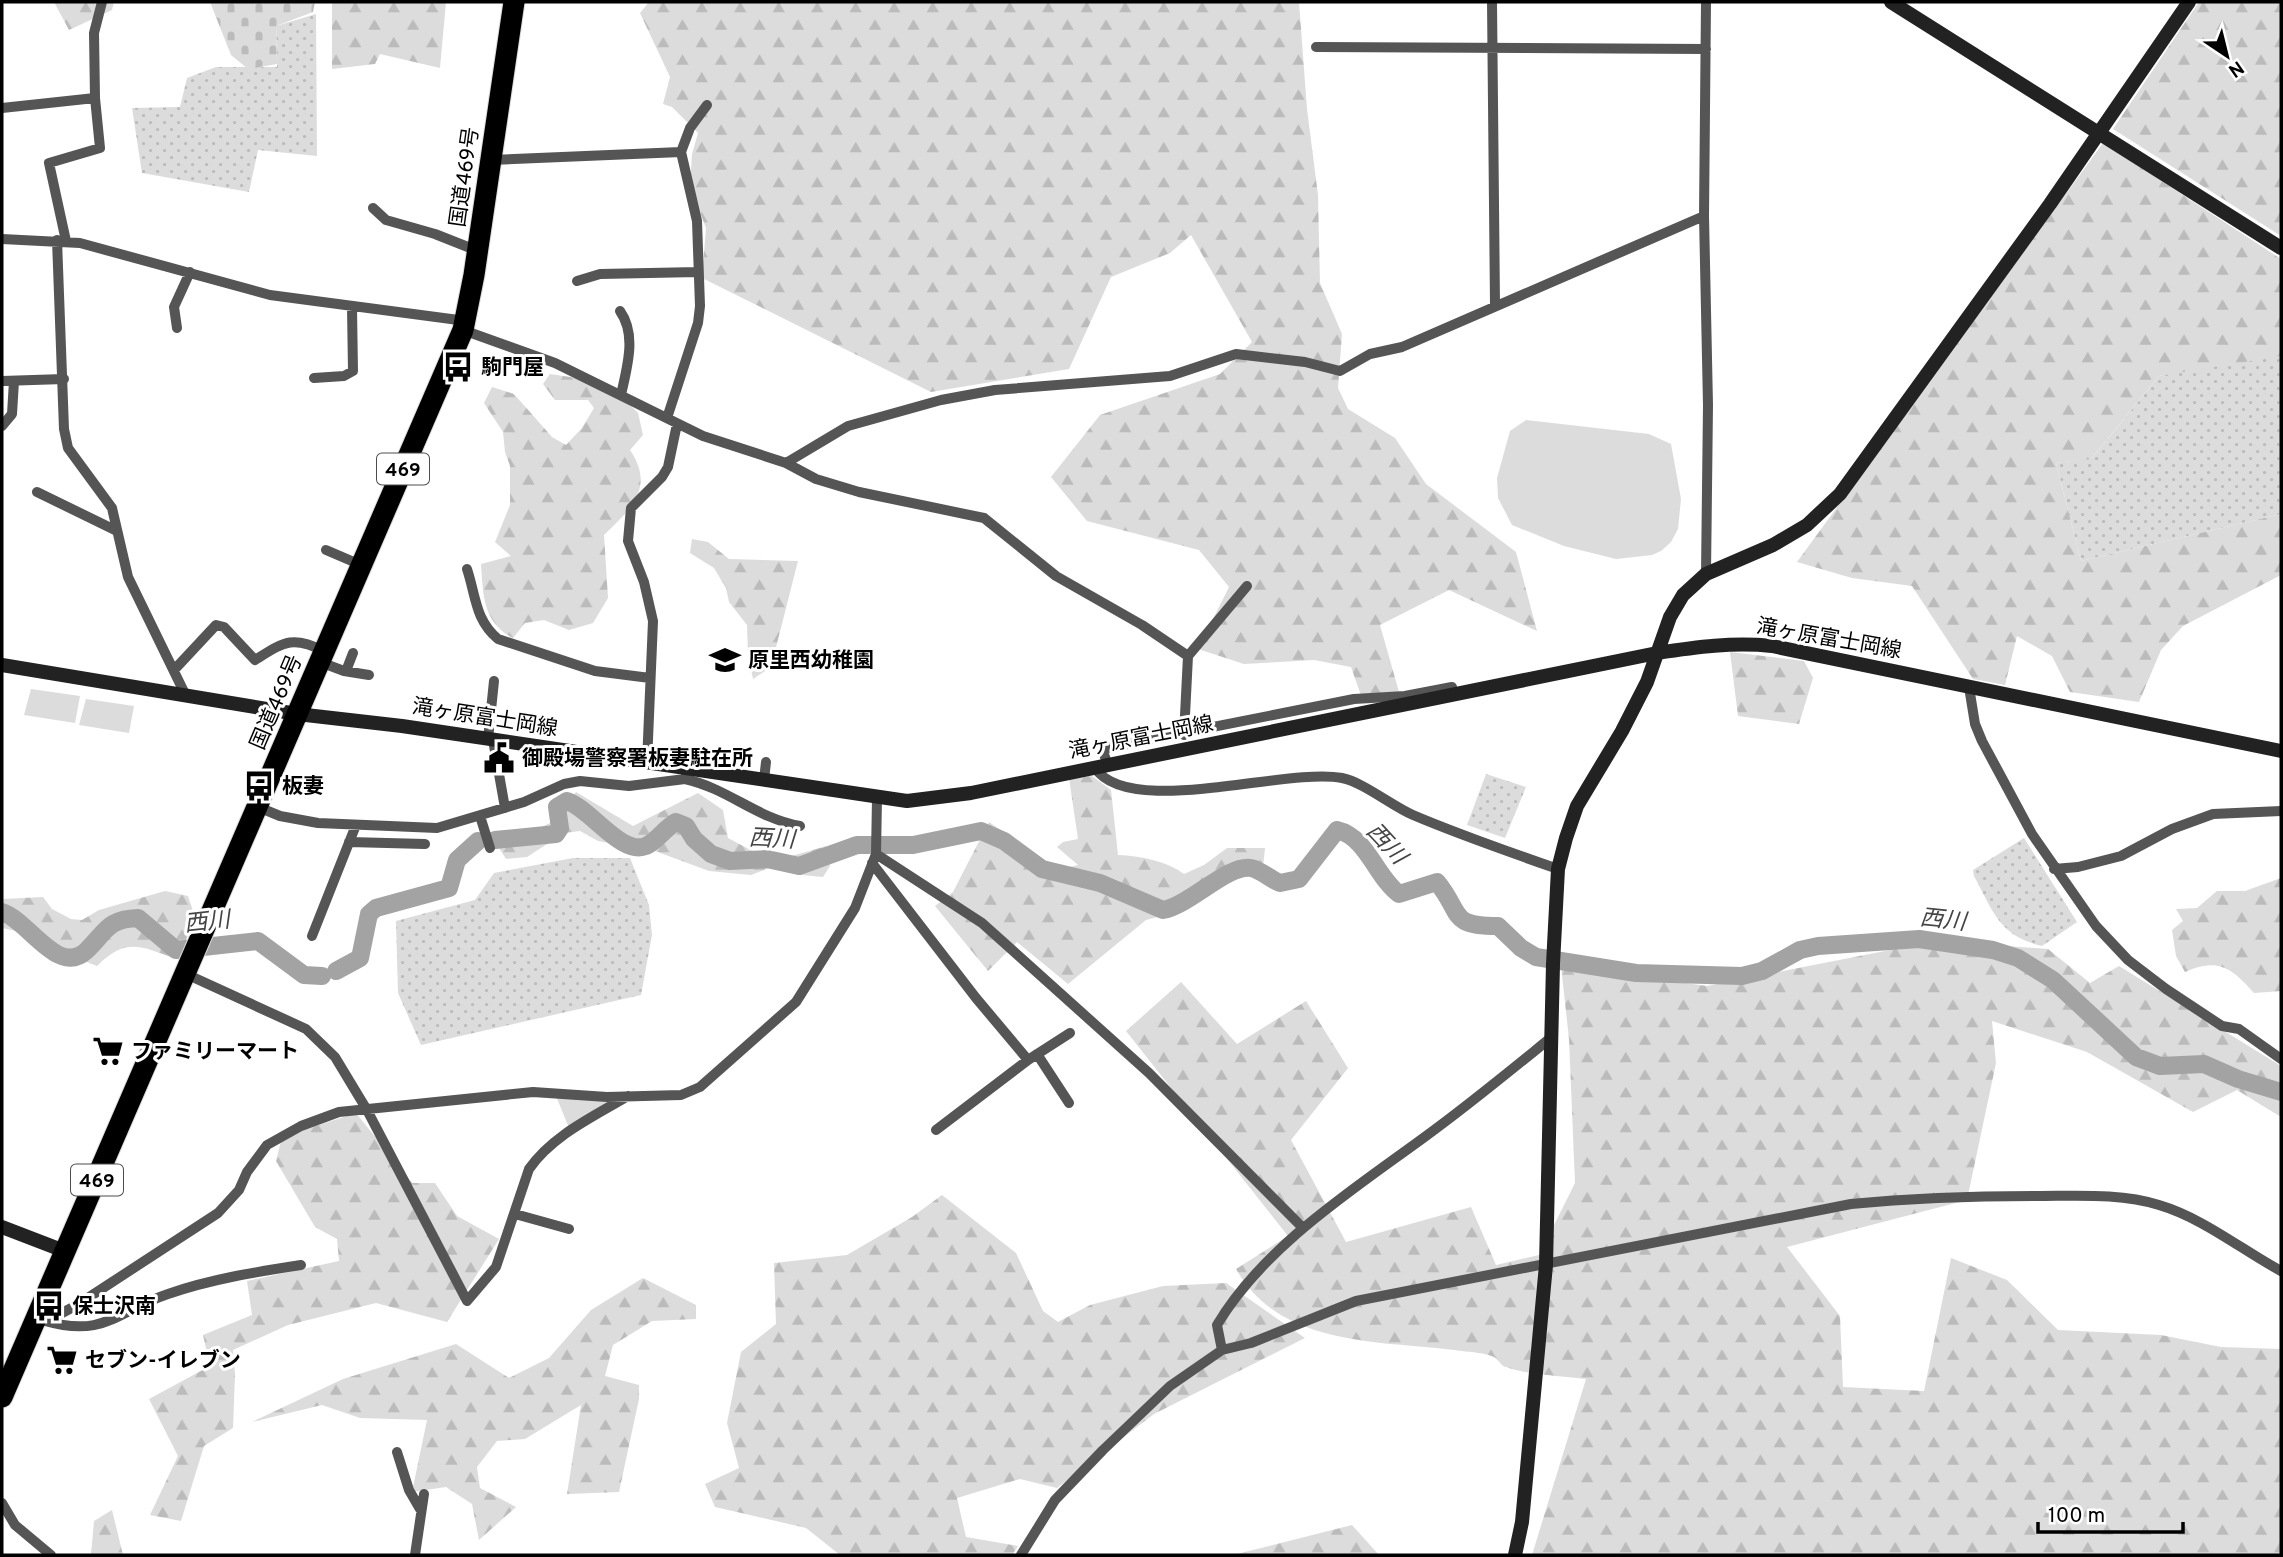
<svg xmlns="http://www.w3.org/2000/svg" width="2283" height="1557" font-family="Overpass,'Noto Sans JP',sans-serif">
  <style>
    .grass { fill: url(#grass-dots) }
    .forest { fill: url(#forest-firs) }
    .cemetery { fill: url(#cemetery-stones) }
    .park { fill: #dcdcdc }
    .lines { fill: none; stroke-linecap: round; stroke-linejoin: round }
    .river { stroke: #a3a3a3; stroke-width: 18 }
    .highway-casing { stroke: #dbdbdb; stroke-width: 23 }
    .street { stroke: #555; stroke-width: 10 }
    .secondary { stroke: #222; stroke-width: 14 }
    .highway { stroke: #000; stroke-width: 21 }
    .labels { text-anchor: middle; stroke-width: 6; stroke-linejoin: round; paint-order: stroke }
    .shield { fill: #fff; stroke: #4c4c4c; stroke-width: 2 }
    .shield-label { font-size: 19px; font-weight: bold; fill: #000 }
    .street-label { font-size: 21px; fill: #000; stroke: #fff }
    .poi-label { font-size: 21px; font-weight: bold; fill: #000; stroke: #fff; text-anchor: start }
    .water-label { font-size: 23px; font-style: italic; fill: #444; stroke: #fff }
  </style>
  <defs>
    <pattern id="grass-dots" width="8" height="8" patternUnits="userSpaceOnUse" patternTransform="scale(1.75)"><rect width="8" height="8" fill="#dcdcdc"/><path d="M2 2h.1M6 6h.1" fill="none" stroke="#bbb" stroke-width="1.8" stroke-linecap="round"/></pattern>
    <pattern id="forest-firs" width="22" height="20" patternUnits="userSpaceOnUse" patternTransform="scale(1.75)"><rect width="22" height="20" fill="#dcdcdc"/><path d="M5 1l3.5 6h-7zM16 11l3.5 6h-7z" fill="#bbb"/></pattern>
    <pattern id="cemetery-stones" width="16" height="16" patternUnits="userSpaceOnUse" patternTransform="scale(1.75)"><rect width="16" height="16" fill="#dcdcdc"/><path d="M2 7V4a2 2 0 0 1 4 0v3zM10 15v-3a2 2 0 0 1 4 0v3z" fill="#bbb"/></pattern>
  </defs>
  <rect width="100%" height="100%" fill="#fff"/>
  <path class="grass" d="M316,14L317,156L258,150L249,192L142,173L132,108L180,107L187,78L216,67H277L276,26Z
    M2281,348V514L2081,561L2056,463L2092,458L2159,376Z
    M1486,774L1526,787L1505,838L1467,825Z
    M2024,838L2077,922L2042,946C1999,936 1993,911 1974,876L1973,870Z
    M573,858H630L649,905L652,935L641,995L421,1045L398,993L396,921L475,900L494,873Z"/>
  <path class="forest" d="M54,2H114L112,10L69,30Z
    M332,2H446L440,68L380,54L375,64L332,69Z
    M649,2H1299L1307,109L1318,195L1320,283L1342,334L1338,388L1348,409L1395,438L1426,484L1516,552L1537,631L1449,590L1380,625L1399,692L1363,701L1351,667L1314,660L1244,664L1198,649L1229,587L1199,550L1087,521L1051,477L1100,415L1220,374L1252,342L1191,235L1170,253L1111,277L1069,369L931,392L702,278L706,228L690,187L692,154L698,133L672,107L663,104L670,77L640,13Z
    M2199,2H2281V236L2113,129Z
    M2103,143L2281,259V356L2159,376L2091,459L2056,463L2081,561L2281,514V575L2183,626L2161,650L2139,702L2070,692L2052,656L2017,636L2005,685L1973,679L1912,586L1852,578L1797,562Z
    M550,374L577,378L630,405L638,413L643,435L630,450C655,487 632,508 604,535L608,598L593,623L569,630L544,620L525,623L513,638C483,623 483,595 481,564L511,556L495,542L510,505V466L505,452L503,432L484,403L492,387L514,394L552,437L566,445L582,428L594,408L588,400H555L543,384Z
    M692,539L708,542L729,559L798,561L771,667L753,679L748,654L747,625L729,602L726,588L714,568L690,553Z
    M1730,652L1804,661L1813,678L1799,724L1738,716Z
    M1092,776L1111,790L1118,855C1140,856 1167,861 1184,874L1204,865L1227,848H1265L1263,867L1237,874L1187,909L1146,920L1068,984L1017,942L988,971L935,906L953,892L989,822L1059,870L1078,865L1057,847L1063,842L1078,839L1069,778Z
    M576,792L633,826L698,793L723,810L728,838C774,863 776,861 826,846L830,866L823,877L802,875L774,866L751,875L709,871L655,851L598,841L580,831L564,833L527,857L506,859L499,848L554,821Z
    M2281,878V991L2254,993C2232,968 2218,957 2185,972L2176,956L2172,930L2183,921L2176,909L2197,908L2217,891H2245Z
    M165,891L188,896L196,920L176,959C141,946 126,937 97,966L27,939L16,931L2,928V899L43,897L52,909L71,919L82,920L99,910Z
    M1936,941L2048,949L2090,983L2119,966L2281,1066V1117L2237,1090L2193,1112L2087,1052L1992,1021L1996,1063L1967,1200L1787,1247L1840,1316L1843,1387L1924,1391L1951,1258L2007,1280L2058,1330L2161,1335L2221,1347L2281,1349V1555H1532L1586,1379C1563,1376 1527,1375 1506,1367C1501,1366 1499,1360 1494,1357C1486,1353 1471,1352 1462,1351C1384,1340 1281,1349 1236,1269L1288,1236L1126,1031L1181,982L1237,1044L1306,1001L1348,1068L1291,1140L1346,1242L1471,1207L1496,1265L1539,1255L1575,1183L1569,1039L1561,966L1707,986Z
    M356,1113L412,1183H435L457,1216L499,1239L447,1322L376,1303L288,1325L233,1350L235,1374L233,1428L204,1446L181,1521L150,1515L178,1456L149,1399L210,1366L203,1335L252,1315L247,1281L339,1261L337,1239L315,1227L276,1161L282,1137Z
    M942,1195L1016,1253L1043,1311L1058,1322L1090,1305L1163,1286L1226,1283L1305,1338L1154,1414L1057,1488L1020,1479L957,1498L966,1537L1018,1546L1012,1555H840L806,1528L715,1507L705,1484L739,1468L727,1423L741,1352L776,1324L774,1263L847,1255L912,1217Z
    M643,1278L696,1305V1319L652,1321L613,1345L605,1376L639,1385V1399L619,1492L567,1494L581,1405L525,1439L497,1441L477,1467L480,1488L516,1507L479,1540L472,1504L446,1487L412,1492L427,1420L360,1418L322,1405L252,1422L343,1379L456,1344L509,1378L549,1358L591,1310Z
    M112,1510L123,1555H91L94,1521Z
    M1352,1525L1379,1555H1233Z"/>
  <path class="cemetery" d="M210,2H315L313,12L276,26L277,64L248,69L231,55Z"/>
  <path class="park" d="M1526,420L1649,434L1671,444L1681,499L1678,529L1671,542L1661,551L1652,555L1616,559L1564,546L1512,525L1498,498L1497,478L1510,431Z
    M31,689L80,696L75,723L24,715Z
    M86,699L134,706L129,733L79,725Z
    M556,1096L620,1099L569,1128Z"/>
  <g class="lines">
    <path class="river" d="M495,840L556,834L560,828L557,807L567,801C591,809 621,856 646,846C657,841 665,828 676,822L686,826L694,839L711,854L730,861L767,859L799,866L857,845H913L981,831L1004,841L1042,869L1100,883L1163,910C1190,905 1228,864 1251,868C1261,870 1270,879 1280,883L1299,879L1337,830C1367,837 1376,877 1399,894L1437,882C1463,914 1448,926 1498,926L1521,948L1536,957L1636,973L1742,976L1762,971L1800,950L1818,946L1919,939L1993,950L2018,958L2053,980L2136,1057L2160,1066L2204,1064L2238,1079L2281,1092
      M2,912C28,920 58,977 86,951C106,932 107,919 138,918L176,950L258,941L304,975L322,976
      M336,971L360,958L369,914L376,908L449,888L457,860L478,841"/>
    <g class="highway-casing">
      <path id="highway" d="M2,1397L463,330L474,275L514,2"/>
    </g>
    <path class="street" d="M1492,2L1495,305
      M1316,47L1706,49
      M2,108L95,98
      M491,160L681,152
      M373,208L386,220L435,234L478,251
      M2,239L80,243L270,295L466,321
      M57,240L64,429L68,448L112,508L128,577L186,696
      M66,241L49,163L100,148L95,98L94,33L102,2
      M577,281L600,274L698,272
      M620,311C637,335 627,367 621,395
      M177,328L174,307L190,272
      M463,330L555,363L703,436L786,463L816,479L859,492L984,518L1056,576L1142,625L1188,656L1247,586
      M314,378L344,376L353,371L352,308
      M2,381L64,379
      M667,418L698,323L700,306L697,221L681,152L690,128L707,105
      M2,426L12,414L14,381
      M786,463L848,426L941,400L995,390L1170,376L1236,354L1305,362L1340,371L1370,354L1402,347L1704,216
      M37,492L117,531
      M326,550L361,565
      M467,569C476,596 475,620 498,639L595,671L650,678
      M1706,574L1708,405L1704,216L1706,2
      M320,662L344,671L369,675
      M174,670L216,625L224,627L255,660C284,642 292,635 324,651
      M346,671L353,653
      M1969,687L1975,724L1982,741L2032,834L2096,926L2128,960L2166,989L2222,1026L2239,1029L2281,1059
      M1184,735L1188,656
      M488,739L494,681
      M493,740L505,808
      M647,763L653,621L644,582L628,541L631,508L662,477L668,467L677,424
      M1108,765L1102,749L1354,699L1405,696L1452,687
      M1095,768C1129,819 1286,767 1342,778C1363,782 1392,806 1413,815C1460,835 1509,852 1558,869
      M685,779C729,789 756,818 800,826
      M764,780L766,762
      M258,807L280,816L318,823L437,828L524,802L564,784L580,781L629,786L685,779L687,769
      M480,816L490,848
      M349,842L425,844
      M876,854L982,923L1149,1073L1303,1228
      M872,863L976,998L1028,1060L1070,1033
      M2054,869L2078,867L2121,856L2172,829L2213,814L2281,811
      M312,936L356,825
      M186,974L306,1029L335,1057L367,1110L467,1301L496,1267L529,1169C553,1135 593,1117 628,1096
      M1037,1054L1069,1103
      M936,1130L1028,1060
      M515,1214L569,1229
      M45,1321C105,1338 117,1311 168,1294C211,1279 256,1272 301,1265
      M47,1321L77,1305L218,1213L239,1190L247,1172L267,1145L301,1126L339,1112L533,1092L607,1097L681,1095L700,1087L796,1002L855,908L876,854L877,798
      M1222,1350L1217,1325C1264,1246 1354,1189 1426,1136C1470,1104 1511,1070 1553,1036
      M397,1452L409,1490L420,1509
      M2,1503L15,1525L51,1555
      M415,1555L424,1494
      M1021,1555L1055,1500L1103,1450L1170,1386L1222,1350L1251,1343L1356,1301L1851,1204C1913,1198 1975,1196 2037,1196C2077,1196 2121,1193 2159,1205C2203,1218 2242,1250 2281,1271"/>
    <path class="secondary" d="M1891,2L2281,248
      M2,665L297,714L402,726L907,801L971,793L1657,653C1696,647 1733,642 1772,646L2281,751
      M2,1227L67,1252
      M1515,1555L1522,1522L1546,1265L1553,964L1558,869L1566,838L1577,806L1622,731L1647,682L1670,617L1683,595L1706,574L1773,545L1807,525L1840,494L2050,204L2189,2"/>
    <use href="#highway" class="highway"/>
  </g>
  <defs>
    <g id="bus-bare" transform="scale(2.415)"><path d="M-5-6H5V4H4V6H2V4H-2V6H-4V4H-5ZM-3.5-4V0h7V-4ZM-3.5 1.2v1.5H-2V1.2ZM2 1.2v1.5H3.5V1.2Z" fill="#000" stroke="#fff" stroke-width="2.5" paint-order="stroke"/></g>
    <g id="school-bare" transform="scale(2.415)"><path d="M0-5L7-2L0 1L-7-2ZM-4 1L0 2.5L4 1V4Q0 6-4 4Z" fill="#000" stroke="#fff" stroke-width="2.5" paint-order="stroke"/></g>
    <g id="civic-bare" transform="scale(2.415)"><path d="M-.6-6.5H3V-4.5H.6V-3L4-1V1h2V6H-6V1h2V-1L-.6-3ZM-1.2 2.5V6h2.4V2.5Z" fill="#000" stroke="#fff" stroke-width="2.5" paint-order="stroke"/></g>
    <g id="supermarket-bare" transform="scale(2.415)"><path d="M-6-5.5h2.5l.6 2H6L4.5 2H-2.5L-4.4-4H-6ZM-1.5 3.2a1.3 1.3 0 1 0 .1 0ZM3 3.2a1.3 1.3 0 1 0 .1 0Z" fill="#000" stroke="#fff" stroke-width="2.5" paint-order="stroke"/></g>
  </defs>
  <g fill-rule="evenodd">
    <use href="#bus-bare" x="458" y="367"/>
    <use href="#school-bare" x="725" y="660"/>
    <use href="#civic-bare" x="499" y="758"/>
    <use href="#bus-bare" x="259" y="786"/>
    <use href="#supermarket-bare" x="108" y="1051"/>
    <use href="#bus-bare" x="49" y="1306"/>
    <use href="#supermarket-bare" x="62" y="1360"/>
  </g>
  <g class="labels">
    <g class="shield">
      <rect x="377" y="453.5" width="52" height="31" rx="5"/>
      <rect x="71" y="1164.5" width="52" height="31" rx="5"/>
    </g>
    <g class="shield-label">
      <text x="403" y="476">469</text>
      <text x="97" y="1187">469</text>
    </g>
    <g class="street-label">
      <text transform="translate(464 177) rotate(-82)" y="7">国道469号</text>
      <text transform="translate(1829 638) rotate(10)" y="7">滝ヶ原富士岡線</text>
      <text transform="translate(276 702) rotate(-67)" y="7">国道469号</text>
      <text transform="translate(485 717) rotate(9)" y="7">滝ヶ原富士岡線</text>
      <text transform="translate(1141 737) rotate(-11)" y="7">滝ヶ原富士岡線</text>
    </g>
    <g class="poi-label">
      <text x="481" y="374">駒門屋</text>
      <text x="748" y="667">原里西幼稚園</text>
      <text x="522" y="765">御殿場警察署板妻駐在所</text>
      <text x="282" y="793">板妻</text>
      <text x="131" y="1058">ファミリーマート</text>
      <text x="72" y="1313">保士沢南</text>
      <text x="85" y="1367">セブン-イレブン</text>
    </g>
    <g class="water-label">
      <text transform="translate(772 838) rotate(3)" y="8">西川</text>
      <text transform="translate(1387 843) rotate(47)" y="8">西川</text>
      <text transform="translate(1943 919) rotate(6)" y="8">西川</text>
      <text transform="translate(207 921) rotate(-6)" y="8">西川</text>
    </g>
  </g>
  <rect width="2283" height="1557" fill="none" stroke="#000000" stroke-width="7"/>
  <g transform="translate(2227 56) rotate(145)" stroke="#ffffff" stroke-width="5" paint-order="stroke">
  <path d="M0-5L12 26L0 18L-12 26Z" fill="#000000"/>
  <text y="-10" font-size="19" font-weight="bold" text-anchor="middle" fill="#000000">N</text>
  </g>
  <path d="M2038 1522v10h145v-10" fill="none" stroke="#000000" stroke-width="3.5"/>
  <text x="2048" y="1522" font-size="21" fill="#000000" stroke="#ffffff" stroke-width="5" paint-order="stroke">100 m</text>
</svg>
